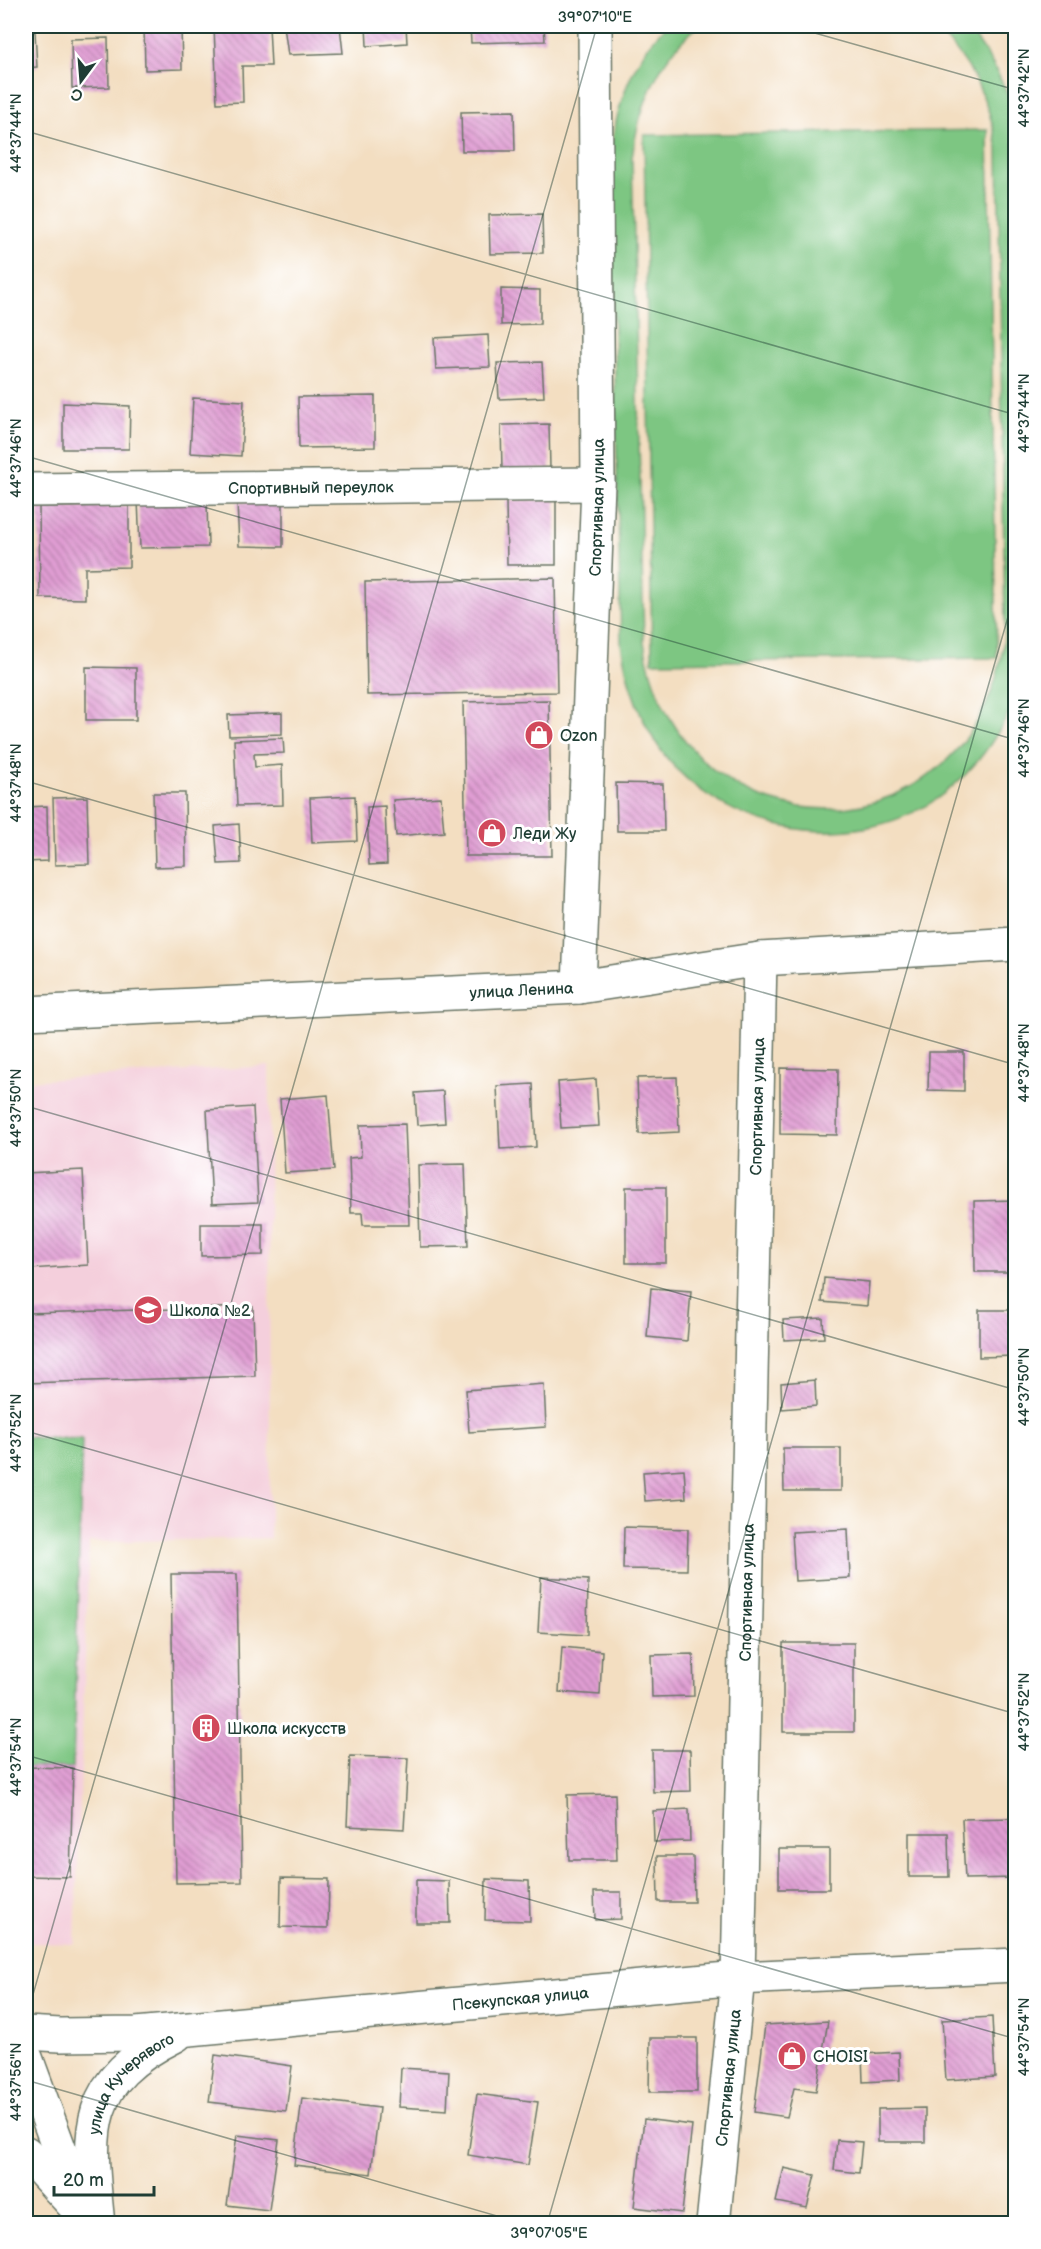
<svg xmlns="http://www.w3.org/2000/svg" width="1041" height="2249" font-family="'Balsamiq Sans',sans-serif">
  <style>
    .built { fill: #f4cfdc }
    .park { fill: #7dc682; stroke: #4e825b; stroke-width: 1.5 }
    .building { fill: url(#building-back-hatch) }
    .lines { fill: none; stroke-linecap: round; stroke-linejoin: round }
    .minor-casing { stroke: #697565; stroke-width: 36 }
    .tertiary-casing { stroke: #697565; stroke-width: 36 }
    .minor { stroke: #fff; stroke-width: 33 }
    .tertiary { stroke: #fff; stroke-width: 33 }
    .ticks { fill: none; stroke: #1f3d34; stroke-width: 1.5; stroke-opacity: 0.45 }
    .labels { text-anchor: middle; stroke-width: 6; stroke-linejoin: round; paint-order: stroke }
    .street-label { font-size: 16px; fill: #1f3d34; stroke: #fff }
    .poi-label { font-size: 16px; fill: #1f3d34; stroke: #fff; text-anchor: start }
    .neatline { fill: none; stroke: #1f3d34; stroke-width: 2 }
    .ticks-label { font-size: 15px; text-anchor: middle; fill: #1f3d34 }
  </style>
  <defs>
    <pattern id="building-back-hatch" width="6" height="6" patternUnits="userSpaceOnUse" patternTransform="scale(1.5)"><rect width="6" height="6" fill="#e09dd3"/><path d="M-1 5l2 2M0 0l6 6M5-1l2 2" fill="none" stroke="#b581ac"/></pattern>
  </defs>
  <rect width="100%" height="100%" fill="#fff"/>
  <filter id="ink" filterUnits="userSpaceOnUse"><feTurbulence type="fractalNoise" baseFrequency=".0167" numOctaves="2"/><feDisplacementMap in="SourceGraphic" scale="12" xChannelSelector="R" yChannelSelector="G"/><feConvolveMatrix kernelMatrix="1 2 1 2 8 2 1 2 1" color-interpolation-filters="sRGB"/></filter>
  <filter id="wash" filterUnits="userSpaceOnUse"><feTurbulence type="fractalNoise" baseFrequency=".008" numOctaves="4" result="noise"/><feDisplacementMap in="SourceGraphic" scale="24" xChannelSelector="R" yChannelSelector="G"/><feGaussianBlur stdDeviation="1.35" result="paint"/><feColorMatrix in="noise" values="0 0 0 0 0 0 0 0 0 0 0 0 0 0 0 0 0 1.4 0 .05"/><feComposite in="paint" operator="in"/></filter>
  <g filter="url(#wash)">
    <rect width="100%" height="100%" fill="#f3dec1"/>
    <path class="built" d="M269,1066L270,1538L89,1542L75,1944L26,1943V1081Z"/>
    <path class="park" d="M666,26H699C657,58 639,107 632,158L644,642C681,872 987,861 1005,628L998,149C989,100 971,58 931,26H965C988,51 1002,79 1014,111L1015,699C998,739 974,772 938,798C849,860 709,832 653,738C635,708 627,678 621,644L610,157C616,108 630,61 666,26Z
      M988,130L997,658L652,662L644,135Z
      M26,1437L82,1439L73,1768L26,1767Z"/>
    <g id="blocks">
      <path class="building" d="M144,26H181L182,69L145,70Z
        M214,26H269L271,66H242L243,102L217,103Z
        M284,26H340L343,53L288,55Z
        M366,26H406L407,43L367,46Z
        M470,26H544L545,41L471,43Z
        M26,32H35L37,67L26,68Z
        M108,38L109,87L72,88L71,39Z
        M514,111L515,151H462L461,112Z
        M542,214L543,253L490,254L489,215Z
        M501,289L540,290V324L501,325Z
        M488,335L490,367L436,369L434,338Z
        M542,362L544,397L499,399L497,363Z
        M375,396V447L299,448L298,397Z
        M193,398L244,401L241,456L190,453Z
        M63,403L130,406L129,449H63Z
        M549,424L550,469L502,470L501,425Z
        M138,500H207L208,547L140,548Z
        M506,500H556V565H507Z
        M237,502L283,503V547L239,546Z
        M129,506V567L85,568V599L40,598L39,507Z
        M555,578L557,692L367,695L365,582Z
        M86,667L136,668V720H86Z
        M549,700L552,856H466L463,702Z
        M282,713V734L229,736L228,715Z
        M283,738L284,753L254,754L255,767L282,765L283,805L237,806L234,740Z
        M616,783L663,784L664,831H617Z
        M153,793H185L186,866L155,867Z
        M355,796L357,841L312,843L310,798Z
        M87,797L89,864L55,865L53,798Z
        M441,797L444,832L396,836L393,800Z
        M47,806L48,861L26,862V807Z
        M385,806L387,864L369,865L367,807Z
        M239,824L241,863L218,864L215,826Z
        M929,1052H964V1091L928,1090Z
        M780,1068L838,1069L837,1135L780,1134Z
        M677,1077L679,1132L639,1134L637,1078Z
        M596,1079L599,1126L561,1128L558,1082Z
        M533,1084L536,1147L500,1149L497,1086Z
        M443,1091L445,1123L417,1125L415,1093Z
        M328,1095L334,1170L285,1173L280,1099Z
        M253,1107L258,1202L212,1204L207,1110Z
        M405,1124L409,1225H363L362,1213H351L349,1158L361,1157L360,1125Z
        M465,1164L468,1246L420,1247L418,1165Z
        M83,1170L88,1265L30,1269L29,1242H26V1173Z
        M626,1187H666V1263H626Z
        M1016,1200V1272H975L974,1201Z
        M201,1224H263V1255L201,1256Z
        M824,1278L869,1282L867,1306L822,1302Z
        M651,1288L691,1291L687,1341L647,1337Z
        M253,1307L255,1376L26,1383V1313Z
        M979,1310H1016V1356L979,1357Z
        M823,1318L824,1338L784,1340L783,1320Z
        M815,1380L816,1406L782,1409L781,1383Z
        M544,1384L546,1427L469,1432L466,1390Z
        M783,1448H841V1491H784Z
        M684,1469L686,1498L645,1501L643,1472Z
        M624,1527L688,1529L687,1570L623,1569Z
        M848,1529L850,1578L795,1581L792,1532Z
        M171,1574H237L242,1882L176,1883Z
        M541,1577L588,1580L587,1635L538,1632Z
        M783,1643H854V1732H783Z
        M562,1647L602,1651L600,1695L559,1692Z
        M693,1654L694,1696L652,1697L651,1655Z
        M652,1750H690L691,1791L653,1792Z
        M350,1756L408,1758L404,1829L347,1826Z
        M26,1767L73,1768L70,1877L26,1876Z
        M615,1794L617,1860H569L567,1795Z
        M689,1809L690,1841L654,1842L653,1811Z
        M1016,1818V1878L965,1879L962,1819Z
        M909,1833H948L949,1877H909Z
        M779,1849H829V1889H779Z
        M657,1856H693L694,1902H658Z
        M281,1878L329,1879L328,1928L280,1927Z
        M486,1879L529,1881L530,1921L485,1920Z
        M416,1880L449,1881L450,1923H416Z
        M594,1892H621V1919L595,1920Z
        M992,2017L995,2077L946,2080L942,2020Z
        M828,2021L816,2091L794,2088L787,2117L754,2112L765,2025Z
        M650,2038H697V2092H649Z
        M899,2052L900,2080L863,2082L862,2054Z
        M215,2055L292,2066L286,2111L209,2102Z
        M401,2068L449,2071L447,2110L399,2107Z
        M477,2094L538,2102L528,2165L468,2155Z
        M302,2098L379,2108L371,2174L294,2165Z
        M925,2108V2142H878V2109Z
        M644,2119L692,2125L682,2213L634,2207Z
        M237,2135L279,2140L269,2210L227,2205Z
        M837,2140L862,2142L859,2173L834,2170Z
        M784,2168L815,2175L807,2208L776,2202Z"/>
    </g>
  </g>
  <g filter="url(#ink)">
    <use href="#blocks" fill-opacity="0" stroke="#697565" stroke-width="1.5"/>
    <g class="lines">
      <g class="minor-casing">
        <g id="minor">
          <path id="s1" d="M26,490L598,484"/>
          <path id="s2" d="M579,987L598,484L595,26"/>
          <path id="s3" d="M26,1013L579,987L760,959L1016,944"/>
          <path id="s4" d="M713,2224L738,1978L760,959"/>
        </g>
      </g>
      <g class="tertiary-casing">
        <g id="tertiary">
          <path id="s5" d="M26,2033L60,2035L136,2034L738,1978L1016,1965"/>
          <path d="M26,2058L86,2222"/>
          <path d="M26,2153L73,2204"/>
          <path id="s6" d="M98,2224C88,2130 81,2082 176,2035"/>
        </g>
      </g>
      <use href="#minor" class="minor"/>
      <use href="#tertiary" class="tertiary"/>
    </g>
  </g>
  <path class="ticks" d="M790,26L1016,90M26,131L1016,415M26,456L1016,740M26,781L1016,1065M26,1106L1016,1390M26,1431L1016,1714M26,1755L1016,2039M26,2019L597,26M26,2080L525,2224M547,2224L1016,589"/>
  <defs>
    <g id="shop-disc" transform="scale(1.5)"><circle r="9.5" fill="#d1495b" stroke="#fff"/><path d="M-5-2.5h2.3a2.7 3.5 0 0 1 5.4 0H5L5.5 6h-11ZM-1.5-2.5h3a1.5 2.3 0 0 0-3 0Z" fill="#fff"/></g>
    <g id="school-disc" transform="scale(1.5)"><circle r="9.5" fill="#d1495b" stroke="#fff"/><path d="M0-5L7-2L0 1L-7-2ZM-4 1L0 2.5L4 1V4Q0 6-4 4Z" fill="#fff"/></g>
    <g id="building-disc" transform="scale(1.5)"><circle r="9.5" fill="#d1495b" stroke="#fff"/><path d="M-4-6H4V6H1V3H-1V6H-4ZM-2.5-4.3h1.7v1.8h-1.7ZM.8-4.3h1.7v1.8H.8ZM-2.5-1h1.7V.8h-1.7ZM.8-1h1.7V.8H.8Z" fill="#fff"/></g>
  </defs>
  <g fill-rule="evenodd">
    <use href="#shop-disc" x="539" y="735"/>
    <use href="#shop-disc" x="492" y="833"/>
    <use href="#school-disc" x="148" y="1310"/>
    <use href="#building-disc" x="206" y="1728"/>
    <use href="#shop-disc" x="792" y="2056"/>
  </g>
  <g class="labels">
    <g class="street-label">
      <text dy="6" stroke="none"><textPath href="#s1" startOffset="285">Спортивный переулок</textPath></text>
      <text dy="6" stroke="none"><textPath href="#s2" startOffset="480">Спортивная улица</textPath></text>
      <text dy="6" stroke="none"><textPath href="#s3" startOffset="496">улица Ленина</textPath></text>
      <text dy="6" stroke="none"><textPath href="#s4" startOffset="1119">Спортивная улица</textPath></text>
      <text dy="6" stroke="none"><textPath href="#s4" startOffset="633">Спортивная улица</textPath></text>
      <text dy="6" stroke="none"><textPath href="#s5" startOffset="496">Псекупская улица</textPath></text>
      <text dy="6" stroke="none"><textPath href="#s4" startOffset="147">Спортивная улица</textPath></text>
      <text dy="6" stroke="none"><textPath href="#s6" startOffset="156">улица Кучерявого</textPath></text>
    </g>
    <g class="poi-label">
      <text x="560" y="741">Ozon</text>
      <text x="513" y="839">Леди Жу</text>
      <text x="169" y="1316">Школа №2</text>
      <text x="227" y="1734">Школа искусств</text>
      <text x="813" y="2062">CHOISI</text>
    </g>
  </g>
  <rect width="1041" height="2249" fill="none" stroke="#fff" stroke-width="66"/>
  <g transform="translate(81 81) rotate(196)" stroke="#ffffff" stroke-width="4.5" paint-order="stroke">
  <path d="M0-4.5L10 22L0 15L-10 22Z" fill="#1f3d34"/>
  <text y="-9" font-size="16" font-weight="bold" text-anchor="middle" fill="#1f3d34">С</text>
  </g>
  <path d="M54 2186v9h100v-9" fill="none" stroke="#1f3d34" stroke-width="3"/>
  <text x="63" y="2186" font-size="18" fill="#1f3d34" stroke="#ffffff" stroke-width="4.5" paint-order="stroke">20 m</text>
  <rect x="33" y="33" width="975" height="2183" class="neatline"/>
  <g class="ticks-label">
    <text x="595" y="22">39°07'10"E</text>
    <text transform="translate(1024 88) rotate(-90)" y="5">44°37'42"N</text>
    <text transform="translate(16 133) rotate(-90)" y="5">44°37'44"N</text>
    <text transform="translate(1024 413) rotate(-90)" y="5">44°37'44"N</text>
    <text transform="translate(16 458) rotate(-90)" y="5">44°37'46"N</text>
    <text transform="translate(1024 738) rotate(-90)" y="5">44°37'46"N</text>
    <text transform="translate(16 783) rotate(-90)" y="5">44°37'48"N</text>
    <text transform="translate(1024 1063) rotate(-90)" y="5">44°37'48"N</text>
    <text transform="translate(16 1108) rotate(-90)" y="5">44°37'50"N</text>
    <text transform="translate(1024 1387) rotate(-90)" y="5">44°37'50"N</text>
    <text transform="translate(16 1433) rotate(-90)" y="5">44°37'52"N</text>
    <text transform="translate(1024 1712) rotate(-90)" y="5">44°37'52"N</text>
    <text transform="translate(16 1757) rotate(-90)" y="5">44°37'54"N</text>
    <text transform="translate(1024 2037) rotate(-90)" y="5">44°37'54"N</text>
    <text transform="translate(16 2082) rotate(-90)" y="5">44°37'56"N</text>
    <text x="549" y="2238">39°07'05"E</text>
  </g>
</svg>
